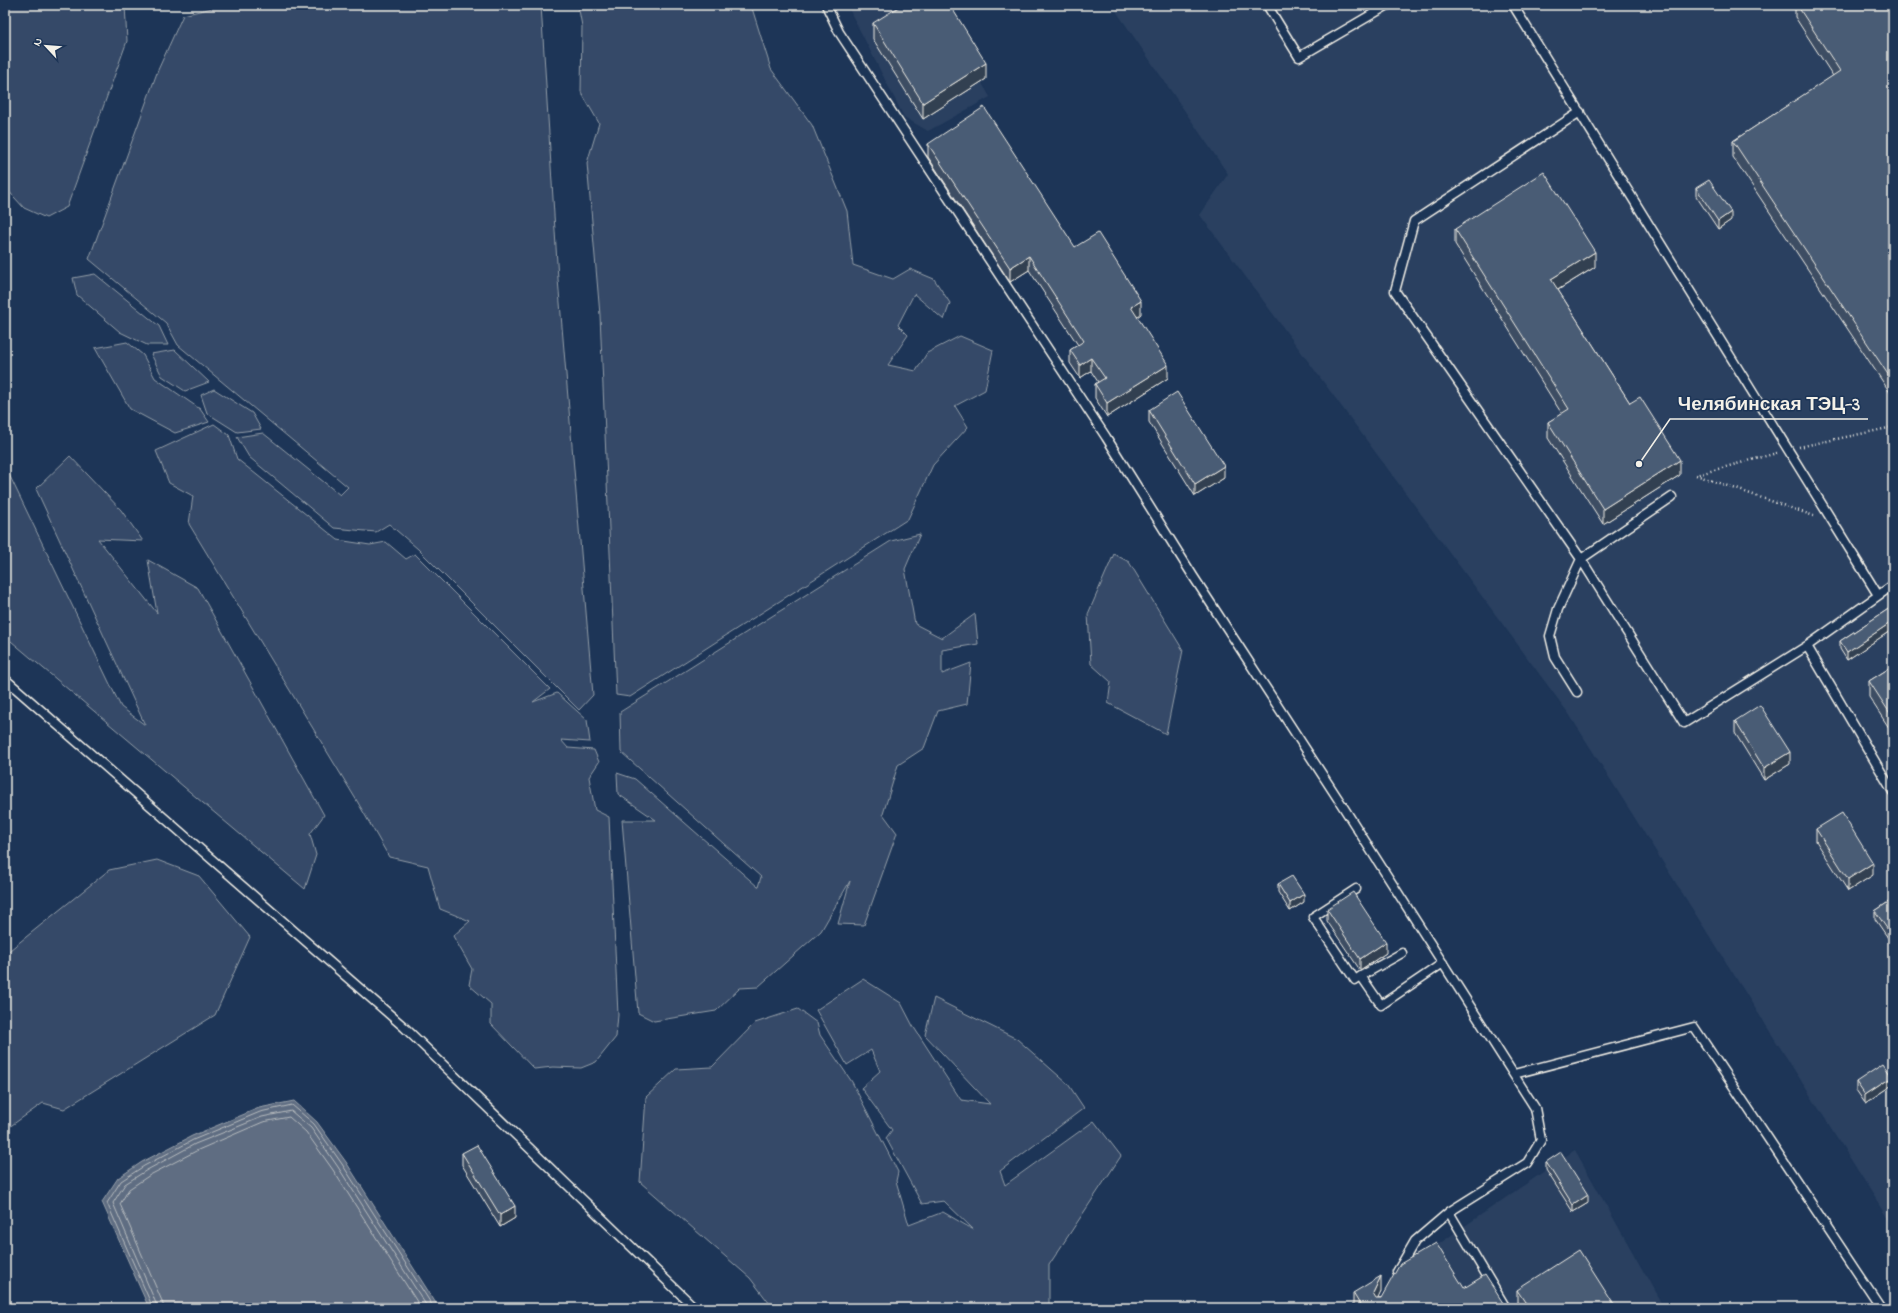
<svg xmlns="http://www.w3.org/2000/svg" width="1898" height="1313" font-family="'Indie Flower',sans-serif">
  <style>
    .built { fill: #2a4060 }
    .green { fill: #354a67; stroke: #949ea8 }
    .water { fill: #5e6d82; stroke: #9aa2ab }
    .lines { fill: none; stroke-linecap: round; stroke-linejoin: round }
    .shore { stroke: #b8bcbf; stroke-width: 1 }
    .lane-casing { stroke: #f4f1e8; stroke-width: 11 }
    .path { stroke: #f4f1e8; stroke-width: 2.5; stroke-dasharray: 1 3; stroke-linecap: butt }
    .lane { stroke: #1d3557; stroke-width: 8 }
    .wall { fill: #3e4e64; stroke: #f4f1e8 }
    .shaded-wall { fill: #324051; stroke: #f4f1e8 }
    .building { fill: #485b74; stroke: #f4f1e8 }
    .leader { fill: none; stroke: #f4f1e8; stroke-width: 1.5 }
    .callout-dot { fill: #f4f1e8; stroke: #1d3557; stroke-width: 1.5 }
    .callout-label { font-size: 19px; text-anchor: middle; font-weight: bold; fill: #f4f1e8; stroke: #1d3557; stroke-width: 3; stroke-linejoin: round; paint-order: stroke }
  </style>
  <rect width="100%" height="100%" fill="#1d3557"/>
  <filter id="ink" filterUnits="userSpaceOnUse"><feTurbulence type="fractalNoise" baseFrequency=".025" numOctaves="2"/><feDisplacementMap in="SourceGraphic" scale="8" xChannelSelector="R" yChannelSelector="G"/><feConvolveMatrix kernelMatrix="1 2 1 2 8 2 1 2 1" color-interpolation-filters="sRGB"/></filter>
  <g filter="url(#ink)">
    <path class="built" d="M847,5H936L990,97L928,131L904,117Z
      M1112,5H1893V1226L1569,714L1200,215L1228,174Z
      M1575,1150L1664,1308H1434L1420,1257Z"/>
    <path class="green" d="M5,5H125L127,41L67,207L46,218L24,208L5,187Z
      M213,5H541L558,279L593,695L579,710L418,549L389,524L376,532L334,528L249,457L237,437L263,433L340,495L348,487L178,345L166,323L89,259L158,70L183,15L212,8Z
      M578,5H751L771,69L812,125L847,211L853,265L893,279L910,269L934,279L950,303L944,320L914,294L898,325L908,335L888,365L916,371L927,353L960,336L993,350L985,390L955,406L968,427L933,465L908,519L630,697L616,695L600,315L587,163L599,123L581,92L582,26Z
      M95,274L159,326L168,345H147L120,332L77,295L73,278Z
      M127,342L143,355L155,378L200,409L209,422L175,433L130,409L95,348Z
      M175,350L209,382L185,391L162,376L151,354Z
      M214,389L252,413L261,429L237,432L207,413L201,395Z
      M214,424L229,435L237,459L338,540L370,545L386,542L406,559L415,554L550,689L533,702L557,693L587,720L590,742L561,740L568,748L594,750L599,762L589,777L595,810L609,817L618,1015L616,1037L596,1062L581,1068L553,1067L534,1069L491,1024V1004L469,985L472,969L453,936L470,921L440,909L428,866L389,857L357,801L189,524L193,496L169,483L156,451Z
      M70,456L121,510L143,541L98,539L157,613L148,560L198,588L324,815L310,834L316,855L305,889L5,636V466L121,707L145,725L36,489Z
      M920,534L905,569L915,624L942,638L975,614L978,644L942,650V674L971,663L967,704L938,711L924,748L898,765L883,814L897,833L864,925L838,924L850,881L821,931L758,987L740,988L716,1011L654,1021L638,1013L622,820H656L618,794L617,773L635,779L758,887L761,877L621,752L620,712L891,541Z
      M1114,554L1129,562L1183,650L1166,734L1108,703L1111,682L1091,664L1088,614Z
      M157,860L199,876L250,937L215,1015L64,1109L43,1103L5,1130V954L109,870Z
      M863,979L901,1003L913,1026L961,1100L990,1104L925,1035L934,998L1017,1039L1068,1084L1084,1108L1000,1171L1005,1185L1094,1121L1121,1156L1049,1265V1308H773L750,1278L640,1182L646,1097L676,1069L712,1067L755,1023L798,1009L817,1023L820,1035L852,1082L898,1172L896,1181L909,1225L943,1212L974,1230L944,1201L922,1204L886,1138L892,1130L861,1088L880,1071L871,1050L847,1065L816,1010Z"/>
    <path class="water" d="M294,1101L317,1122L346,1162L439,1308H149L102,1202L118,1178L142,1162L192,1136L259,1108Z"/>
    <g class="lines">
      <path class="shore" d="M153,1308L107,1203L121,1181L144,1166L193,1140L260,1112L292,1105L314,1124L342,1164L434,1308
        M158,1308L113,1203L125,1184L147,1170L195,1144L262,1117L291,1111L311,1128L338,1167L428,1308
        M164,1308L162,1301L120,1204L129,1189L150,1175L198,1150L263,1122L289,1117L306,1132L333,1170L421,1308"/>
      <g class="lane-casing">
        <path id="lane" d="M826,5L839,32L1106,437L1193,576L1342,805L1535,1108L1541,1140L1527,1163L1449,1212L1415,1241L1397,1272
          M1267,5L1299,57L1388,5
          M1513,5L1878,595
          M1580,112L1414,221L1395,291L1581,559L1684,723L1807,646L1893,585
          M1807,646L1893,792
          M5,679L404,1027L695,1308
          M1577,692L1555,657L1550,636L1558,609L1581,559L1672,497
          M1356,889L1313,917L1355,980L1361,976L1381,1005L1443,963
          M1361,976L1402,953
          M1514,1074L1694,1027L1881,1308
          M1449,1212L1506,1308"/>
      </g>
      <path class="path" d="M1799,447L1893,427
        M1777,453L1696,475L1814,516"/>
      <use href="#lane" class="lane"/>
    </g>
    <path class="wall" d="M1795,5H1893V397L1733,157V141L1833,76L1795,17Z
      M873,23L986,79L923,119L873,39Z
      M928,144L1075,247L1141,314L1137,317L1168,378L1107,417L1095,398V384L1098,382L1091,371L1080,378L1070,363V350L1078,345L1029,270L1010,282L928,157Z
      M1696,188L1731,220L1718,229L1696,196Z
      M1455,229L1595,267L1558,290L1630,403L1680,475L1603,524L1548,438V422L1562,414L1455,244Z
      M1149,410L1224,478L1195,496L1149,422Z
      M1893,606V629L1847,660L1840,649V641Z
      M1893,666V734L1869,697V681Z
      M1735,721L1790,764L1764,780L1735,733Z
      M1816,829L1873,875L1848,891L1816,841Z
      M1278,884L1304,902L1290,911L1278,892Z
      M1893,899V934L1888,938L1875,919V911Z
      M1327,909L1386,953L1360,970L1327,921Z
      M1856,1082L1892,1085L1865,1103L1856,1090Z
      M462,1153L515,1218L500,1227L462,1165Z
      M1546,1162L1588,1203L1573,1212L1546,1170Z
      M1464,1288L1505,1308H1353V1293L1381,1291L1377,1298Z
      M1517,1290L1616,1308H1519L1517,1305Z"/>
    <path class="shaded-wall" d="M986,63V79L923,119V103Z
      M1731,212V220L1718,229V221Z
      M1595,252V267L1551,294V279Z
      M1029,256V270L1010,282V268Z
      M1141,301V314L1131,321V307Z
      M1091,358V371L1080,378V365Z
      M1168,365V378L1107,417V403Z
      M1680,460V475L1603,524V509Z
      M1224,466V478L1195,496V484Z
      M1893,621V629L1847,660V652Z
      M1790,752V764L1764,780V768Z
      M1873,863V875L1848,891V879Z
      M1304,894V902L1290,911V903Z
      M1893,926V934L1888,938V930Z
      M1386,942V953L1360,970V959Z
      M1892,1077V1085L1865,1103V1095Z
      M1588,1195V1203L1573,1212V1205Z
      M515,1206V1218L500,1227V1215Z
      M1381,1276V1291L1373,1308V1293Z"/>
    <path class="building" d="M902,5H950L986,63L923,103L873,23Z
      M1797,5H1893V382L1733,141L1840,71Z
      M984,107L1075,247L1098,233L1141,301L1131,307L1168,365L1107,403L1095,384L1105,378L1091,358L1080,365L1070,350L1084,341L1029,256L1010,268L928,144Z
      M1544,172L1595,252L1551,279L1630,403L1640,397L1680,460L1603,509L1548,422L1569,409L1455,229Z
      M1709,180L1731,212L1718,221L1696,188Z
      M1177,392L1224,466L1195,484L1149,410Z
      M1893,606V621L1847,652L1840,641Z
      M1893,666V718L1869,681Z
      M1760,705L1790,752L1764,768L1735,721Z
      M1842,813L1873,863L1848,879L1816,829Z
      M1292,876L1304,894L1290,903L1278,884Z
      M1353,892L1386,942L1360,959L1327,909Z
      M1893,899V926L1888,930L1875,911Z
      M1883,1064L1892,1077L1865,1095L1856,1082Z
      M477,1145L515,1206L500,1215L462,1153Z
      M1561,1152L1588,1195L1573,1205L1546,1162Z
      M1436,1243L1464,1288L1485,1275L1505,1306L1501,1308H1362L1353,1293L1381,1276L1373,1293L1376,1298H1381L1400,1264Z
      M1579,1250L1616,1308H1529L1517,1290Z"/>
  </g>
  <path class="leader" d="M1639 464L1670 419H1868"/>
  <circle class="callout-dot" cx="1639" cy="464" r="4"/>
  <g class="callout-label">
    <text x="1769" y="410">Челябинская ТЭЦ-3</text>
  </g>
  <rect width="1898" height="1313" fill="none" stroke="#1d3557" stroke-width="20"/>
  <rect x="10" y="10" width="1878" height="1293" fill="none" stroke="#f4f1e8" stroke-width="1.5" filter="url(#ink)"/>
  <g transform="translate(46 46) rotate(296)" stroke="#1d3557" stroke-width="3" paint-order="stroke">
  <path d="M0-3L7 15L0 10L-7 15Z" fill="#f4f1e8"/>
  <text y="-6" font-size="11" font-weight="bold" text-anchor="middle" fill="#f4f1e8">N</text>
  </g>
</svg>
